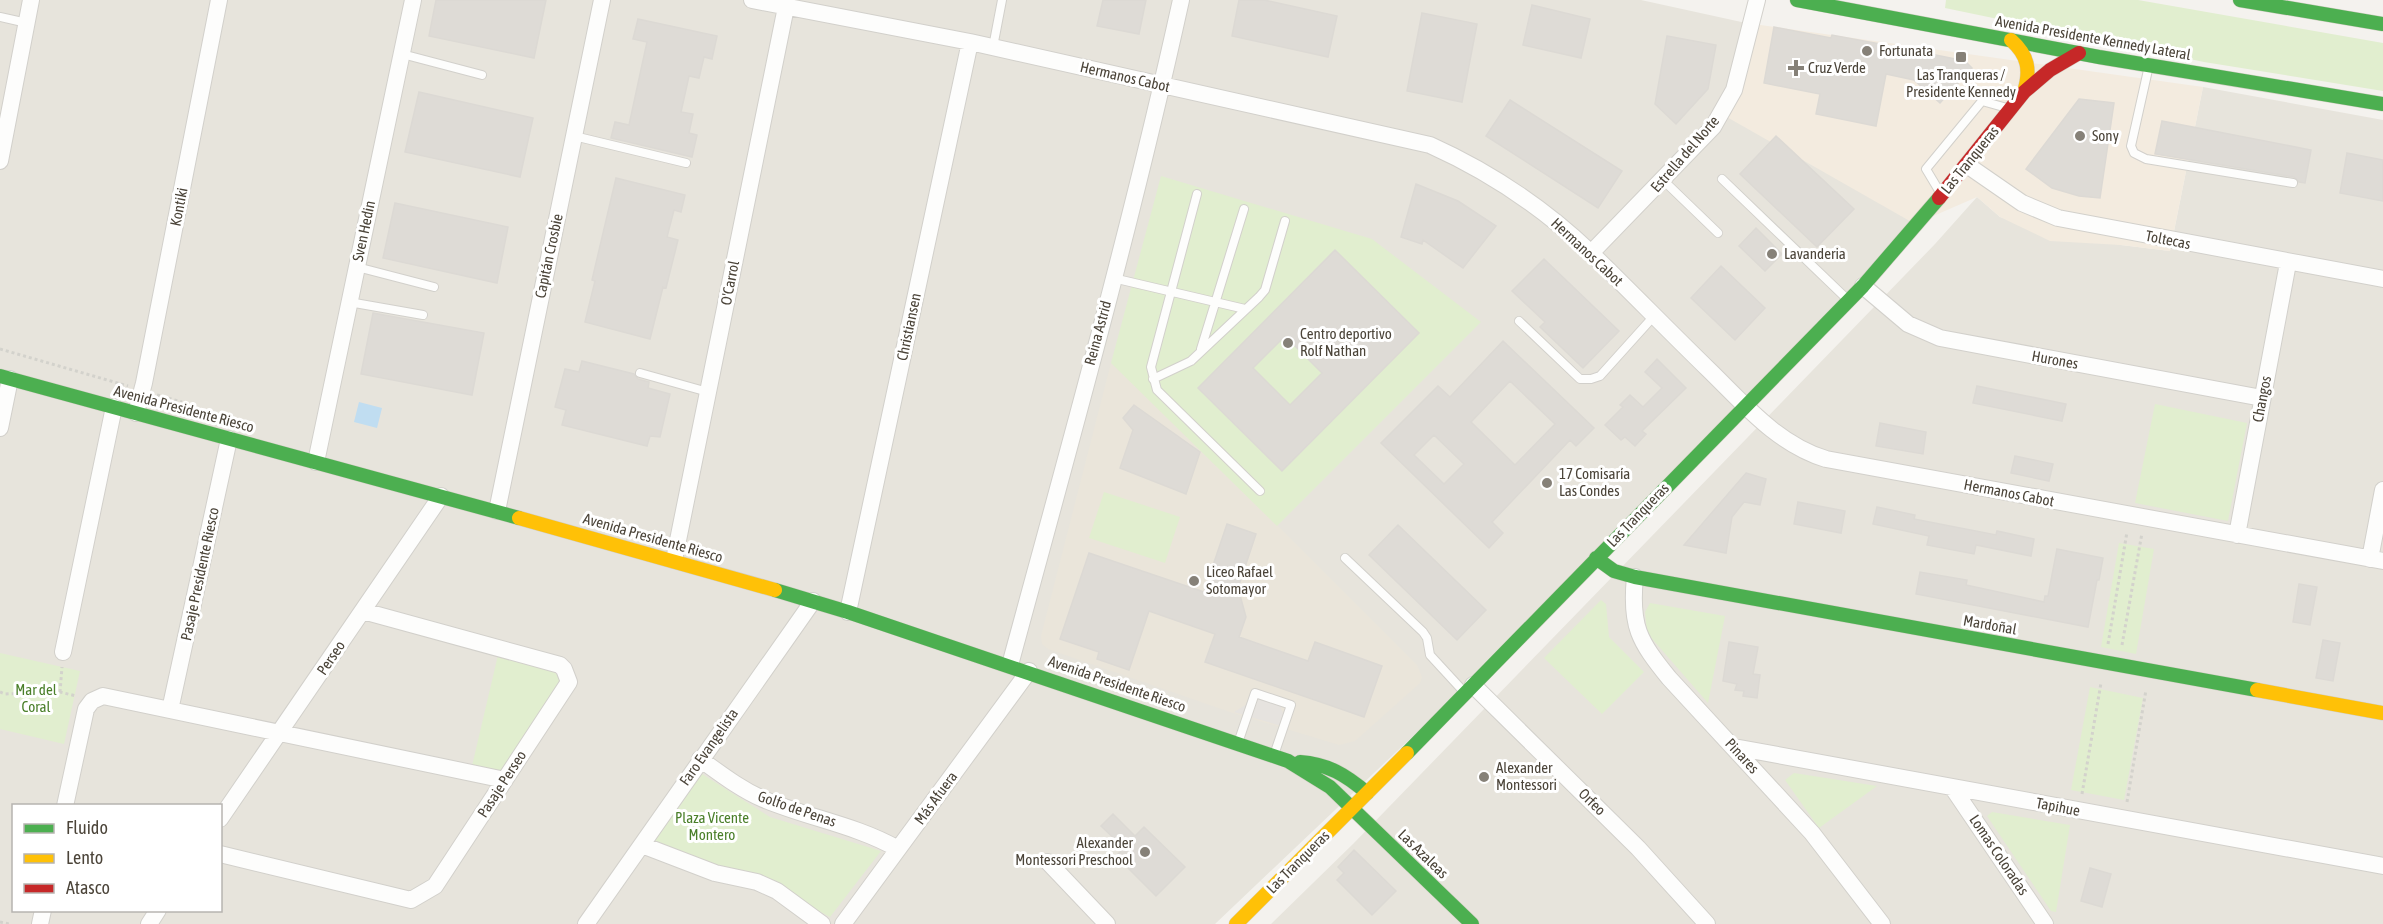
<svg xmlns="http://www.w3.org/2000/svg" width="2383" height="924" font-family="'Asap Condensed',sans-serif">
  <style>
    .residential { fill: #e7e4dc; fill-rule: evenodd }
    .commercial { fill: #f3ebdf }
    .education { fill: #eae5da }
    .green { fill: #e1eecf }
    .parking { fill: #e6e3df }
    .water { fill: #c0ddf1 }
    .building { fill: #dedbd6; stroke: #dcd9d4; stroke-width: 1.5; fill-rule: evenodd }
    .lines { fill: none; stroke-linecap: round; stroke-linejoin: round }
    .lane-casing { stroke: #d2d0cb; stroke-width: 10 }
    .street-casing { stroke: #d2d0cb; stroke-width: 18 }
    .fast-casing { stroke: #d3cfc5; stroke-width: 15 }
    .slow-casing { stroke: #d3cfc5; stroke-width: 15 }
    .jam-casing { stroke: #d3cfc5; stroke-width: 15 }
    .path { stroke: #d3d2cc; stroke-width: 3; stroke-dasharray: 3 3; stroke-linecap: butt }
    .lane { stroke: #fdfdfc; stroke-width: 8 }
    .street { stroke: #fdfdfc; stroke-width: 16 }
    .fast { stroke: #4caf50; stroke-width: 14 }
    .slow { stroke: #ffc107; stroke-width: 14 }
    .jam { stroke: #c62828; stroke-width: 14 }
    .poi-dot { fill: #868178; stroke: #fff; stroke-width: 2 }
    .labels { text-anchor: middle; stroke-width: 6; stroke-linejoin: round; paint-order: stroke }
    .street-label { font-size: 15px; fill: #4b4439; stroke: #fff }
    .poi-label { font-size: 15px; fill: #4b4439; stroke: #fff; text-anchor: start }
    .park-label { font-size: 15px; fill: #4a7f2a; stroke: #fff }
  </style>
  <rect width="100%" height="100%" fill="#f4f2ee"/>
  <path class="residential" d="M0,0H1641L1746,23L1915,224L1454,697L1215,924H0ZM14,806H220V910H14Z
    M2203,87L2383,120V924H1271L1354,843L1781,403L1935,244L1977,197L2000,217L2121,245L2170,251Z"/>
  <path class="commercial" d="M1746,23L2203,87L2170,251L2121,245L2050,241L2000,217L1977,197L1915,224L1718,112Z"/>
  <path class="education" d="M1111,363L1193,441L1417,665L1422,677L1420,683L1355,741L1339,745L1230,712L1048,649L1042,644L1041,636Z"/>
  <path class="green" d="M1946,0H2138L2383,43V91L2204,62L1945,8Z
    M1161,176L1372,239L1481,322L1277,526L1111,363Z
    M2155,404L2247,423L2228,521L2135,503Z
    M1104,492L1180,517L1165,563L1089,538Z
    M2119,543L2154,549L2136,654L2101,647Z
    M1601,600L1606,604L1609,637L1644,672L1602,714L1544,658Z
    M1650,603L1725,616L1708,703L1647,633L1645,612Z
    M0,653L80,671L64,744L0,729Z
    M498,655C517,659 558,663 563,684L506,768L497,772L472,766Z
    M2090,687L2143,698L2124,800L2071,790Z
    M1794,773L1877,786L1819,828L1785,780Z
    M702,774L770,817L881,851L830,917L753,875L647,846Z
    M1992,812L2070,825L2056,912L2051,911L1987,816Z"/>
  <path class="parking" d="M1257,698L1280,705L1288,728L1234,712Z"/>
  <path class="water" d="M359,402L382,408L377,428L354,422Z"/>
  <path class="building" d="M436,0H546L534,58L429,36Z
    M1103,0H1146L1139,34L1097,26Z
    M1239,0H1264L1337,16L1328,57L1232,36Z
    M1532,5L1590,19L1581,58L1523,45Z
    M1422,13L1477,24L1462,102L1407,91Z
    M638,19L717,36L712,59L704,57L699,78L689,76L681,112L693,114L689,133L697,135L692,157L611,138L615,122L629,125L647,42L633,39Z
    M1774,27L1831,38L1832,35L1891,46L1965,61L1972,68L1940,103L1914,80L1886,74L1876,126L1816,114L1820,94L1764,83Z
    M1667,36L1716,45L1708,89L1676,124L1655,104Z
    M419,92L533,118L520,177L405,152Z
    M2079,99L2114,103L2100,198L2079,196L2052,188L2026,169Z
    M1510,100L1622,171L1598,208L1486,136Z
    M2162,121L2311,150L2305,183L2299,182L2294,177L2155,154Z
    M1776,136L1854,209L1817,247L1740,174Z
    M2347,153L2383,160V201L2340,193Z
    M616,178L685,195L681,212L674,210L667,237L678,240L666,288L663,287L650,339L585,322L595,281L592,280Z
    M1416,184L1458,201L1496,226L1463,268L1423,240L1422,244L1401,237Z
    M395,203L508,227L497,283L383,258Z
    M1756,228L1782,254L1765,271L1739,246Z
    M1335,250L1419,333L1282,471L1198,388ZM1285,336L1322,373L1290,405L1253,368Z
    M1544,259L1619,331L1583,368L1540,327L1545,322L1512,291Z
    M1721,266L1765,308L1735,340L1691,298Z
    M373,313L484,333L472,395L361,374Z
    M1503,341L1594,428L1576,446L1570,440L1492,522L1503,533L1489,548L1381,443L1438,386L1450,397ZM1510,381L1555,424L1515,465L1471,422ZM1434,435L1464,464L1444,484L1414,455Z
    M1657,359L1686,388L1642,431L1646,434L1635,446L1625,437L1621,440L1605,425L1623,407L1620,405L1630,395L1643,407L1662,388L1645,372Z
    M582,361L634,374L638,379L649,382L648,388L670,394L660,437L650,436L647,446L562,425L566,410L555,407L565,369L579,372Z
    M1977,386L2066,404L2062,421L1973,403Z
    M1134,405L1200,452L1186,494L1120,468L1133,430L1123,418Z
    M1880,423L1926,432L1923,454L1876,446Z
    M2015,456L2053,464L2049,481L2011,473Z
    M1746,473L1766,479L1760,505L1744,502L1732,517L1726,553L1684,545Z
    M1798,502L1845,511L1841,533L1794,524Z
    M1877,507L1915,515L1914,519L1996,535L1997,531L2034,539L2031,556L1976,545L1974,554L1927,545L1929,536L1873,524Z
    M1227,524L1256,534L1238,588L1246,617L1239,637L1308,661L1315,642L1382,666L1364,717L1205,662L1215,634L1149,611L1129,670L1097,659L1099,652L1060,639L1089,553L1204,592Z
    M1398,525L1486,610L1457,640L1369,555Z
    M2057,549L2103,558L2099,580H2097L2088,627L1916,594L1920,572L1967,580L1966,585L2044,602L2045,596H2048Z
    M2299,584L2317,587L2310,625L2293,622Z
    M2323,640L2340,643L2333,681L2316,678Z
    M1729,642L1758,647L1753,674L1760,675L1757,698L1743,696L1744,691L1735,690L1737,684L1723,681Z
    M1113,814L1135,836L1144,827L1185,867L1156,896L1116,856L1124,848L1101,826Z
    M1354,850L1396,891L1372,915L1337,880L1344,873L1338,867Z
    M2090,868L2111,874L2102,907L2081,901Z"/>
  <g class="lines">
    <g class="lane-casing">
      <path id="lane" d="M0,17L27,23
        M993,47L1002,0
        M402,54L482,75
        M2148,70L2131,146L2134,153L2146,159L2293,183
        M574,136L686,163
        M1722,179L1847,299
        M1663,180L1718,233
        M1197,194L1151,367L1157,390L1260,491
        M1941,194L1926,169L1982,101L2007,108
        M357,267L434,287
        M1113,278L1245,309
        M349,302L423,315
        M1519,321L1580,379H1591L1600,376L1654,316
        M1201,349L1244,209
        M640,373L708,392
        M1153,379L1191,361L1259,297L1265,290L1285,221
        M1345,558L1423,632L1427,638L1430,655L1465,693
        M1239,740L1255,693L1291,705L1274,755"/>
    </g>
    <g class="street-casing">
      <path id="street" d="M752,0L970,42L1430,145C1490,172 1544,208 1592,254C1631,292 1669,331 1708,369C1744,404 1777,444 1826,459L2383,561
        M0,161L31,0
        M1967,165L2022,203L2058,218L2383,279
        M1591,253L1713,127L1734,90L1757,0
        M1863,286L1908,324L1940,338L2262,398
        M136,413L144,383L219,0
        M0,428L10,379
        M316,462L413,0
        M497,511L602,0
        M2237,535L2288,263
        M2370,559L2383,490
        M674,560L786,7
        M1635,577C1630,626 1639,641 1669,678L1812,833L1882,924
        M848,612L970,42
        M63,652L114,407
        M1010,665C1070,444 1132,223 1181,0
        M1473,685L1638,848L1707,924
        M170,710L229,439
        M1734,747L2383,866
        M700,759C721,774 740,789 763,799C808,818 856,825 898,849
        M1952,787L2045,924
        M65,806L86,709L92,701L103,696L505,780
        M220,819L441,496
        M642,845L715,873L757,882L777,891L822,924
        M220,854L411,900L435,886L569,682L564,669L560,665L363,611
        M1048,862L1107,924
        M40,924L43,910
        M149,924L158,910
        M586,924L813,601
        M843,924L1029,671"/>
    </g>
    <g class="fast-casing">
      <path id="fast" d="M1797,0L2099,57L2383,104
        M2240,0L2383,24
        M0,376L519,518
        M1596,558L1614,571L1635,577L2257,690
        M775,590L848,612L1288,761L1330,787L1472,924
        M1407,753L1863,286L1939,198
        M1300,762C1328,764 1346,775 1367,793"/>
    </g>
    <g class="slow-casing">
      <path id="slow" d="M2011,40C2028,55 2031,70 2024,92
        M519,518L775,590
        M2257,690L2383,713
        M1236,924L1407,753"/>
    </g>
    <g class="jam-casing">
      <path id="jam" d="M1939,198L2024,92L2050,70L2079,53"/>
    </g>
    <path class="path" d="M0,349L128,386
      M157,395L182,402
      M2108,644L2127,532
      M2122,645L2142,533
      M0,692L5,694L60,692L76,696
      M60,692L62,667
      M2082,794L2101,683
      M2127,802L2146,690
      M0,922L9,924"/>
    <use href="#lane" class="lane"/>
    <use href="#street" class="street"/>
    <use href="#fast" class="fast"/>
    <use href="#slow" class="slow"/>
    <use href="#jam" class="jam"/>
  </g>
  <g class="poi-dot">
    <circle cx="1867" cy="51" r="6"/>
    <rect x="1955" y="51" width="12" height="12" rx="3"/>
    <path d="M1793 59h6v6h6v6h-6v6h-6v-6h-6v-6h6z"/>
    <circle cx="2080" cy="136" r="6"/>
    <circle cx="1772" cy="254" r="6"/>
    <circle cx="1288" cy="343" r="6"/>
    <circle cx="1547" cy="483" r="6"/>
    <circle cx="1194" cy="581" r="6"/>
    <circle cx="1484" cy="777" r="6"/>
    <circle cx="1145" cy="852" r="6"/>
  </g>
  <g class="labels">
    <g class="street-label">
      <text transform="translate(2093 38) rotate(10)" y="5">Avenida Presidente Kennedy Lateral</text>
      <text transform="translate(1125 77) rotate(13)" y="5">Hermanos Cabot</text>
      <text transform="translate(1685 154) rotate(-49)" y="5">Estrella del Norte</text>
      <text transform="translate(1970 160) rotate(-51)" y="5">Las Tranqueras</text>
      <text transform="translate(179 207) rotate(-79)" y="5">Kontiki</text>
      <text transform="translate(364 231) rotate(-78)" y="5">Sven Hedin</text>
      <text transform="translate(2168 240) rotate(11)" y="5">Toltecas</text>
      <text transform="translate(1587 252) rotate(43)" y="5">Hermanos Cabot</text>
      <text transform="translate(549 256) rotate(-78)" y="5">Capitán Crosbie</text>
      <text transform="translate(730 283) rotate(-79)" y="5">O'Carrol</text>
      <text transform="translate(909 327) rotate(-78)" y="5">Christiansen</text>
      <text transform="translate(1098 333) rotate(-75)" y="5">Reina Astrid</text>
      <text transform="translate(2055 360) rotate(10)" y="5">Hurones</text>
      <text transform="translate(2262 399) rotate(-79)" y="5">Changos</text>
      <text transform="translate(184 409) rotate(15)" y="5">Avenida Presidente Riesco</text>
      <text transform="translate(2009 493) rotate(11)" y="5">Hermanos Cabot</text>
      <text transform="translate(1638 515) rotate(-46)" y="5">Las Tranqueras</text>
      <text transform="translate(653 538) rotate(16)" y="5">Avenida Presidente Riesco</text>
      <text transform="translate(200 574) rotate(-78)" y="5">Pasaje Presidente Riesco</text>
      <text transform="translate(1990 625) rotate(10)" y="5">Mardoñal</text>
      <text transform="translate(331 658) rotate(-56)" y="5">Perseo</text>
      <text transform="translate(1117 684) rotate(19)" y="5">Avenida Presidente Riesco</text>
      <text transform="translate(709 747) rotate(-55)" y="5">Faro Evangelista</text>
      <text transform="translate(1742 756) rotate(47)" y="5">Pinares</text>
      <text transform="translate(502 784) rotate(-57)" y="5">Pasaje Perseo</text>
      <text transform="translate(936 798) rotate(-54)" y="5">Más Afuera</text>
      <text transform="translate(1592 802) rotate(44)" y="5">Orfeo</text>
      <text transform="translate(2058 807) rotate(11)" y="5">Tapihue</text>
      <text transform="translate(797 809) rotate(19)" y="5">Golfo de Penas</text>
      <text transform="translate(1423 854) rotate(44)" y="5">Las Azaleas</text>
      <text transform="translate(1999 855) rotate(56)" y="5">Lomas Coloradas</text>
      <text transform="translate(1298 862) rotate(-45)" y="5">Las Tranqueras</text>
    </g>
    <g class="poi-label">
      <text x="1879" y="56">Fortunata</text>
      <text x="1808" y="73">Cruz Verde</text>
      <text x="1961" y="80" text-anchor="middle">Las Tranqueras /<tspan x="1961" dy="17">Presidente Kennedy</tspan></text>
      <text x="2092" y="141">Sony</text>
      <text x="1784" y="259">Lavanderia</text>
      <text x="1300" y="339">Centro deportivo<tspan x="1300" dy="17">Rolf Nathan</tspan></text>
      <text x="1559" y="479">17 Comisaría<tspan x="1559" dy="17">Las Condes</tspan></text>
      <text x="1206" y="577">Liceo Rafael<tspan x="1206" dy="17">Sotomayor</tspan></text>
      <text x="1496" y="773">Alexander<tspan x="1496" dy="17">Montessori</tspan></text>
      <text x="1133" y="848" text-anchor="end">Alexander<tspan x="1133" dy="17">Montessori Preschool</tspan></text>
    </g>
    <g class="park-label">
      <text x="36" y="695">Mar del<tspan x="36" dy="17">Coral</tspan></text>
      <text x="712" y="823">Plaza Vicente<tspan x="712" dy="17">Montero</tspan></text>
    </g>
  </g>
  <rect x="12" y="804" width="210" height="108" fill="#ffffff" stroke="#b7b4b0" stroke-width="1.5"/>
  <rect x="24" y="824" width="30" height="9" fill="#4caf50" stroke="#b7b4b0" stroke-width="1.5"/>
  <text x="66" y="834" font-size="18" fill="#4b4439">Fluido</text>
  <rect x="24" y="854" width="30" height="9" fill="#ffc107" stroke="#b7b4b0" stroke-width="1.5"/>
  <text x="66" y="864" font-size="18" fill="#4b4439">Lento</text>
  <rect x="24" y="884" width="30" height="9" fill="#c62828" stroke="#b7b4b0" stroke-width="1.5"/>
  <text x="66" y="894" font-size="18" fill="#4b4439">Atasco</text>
</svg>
